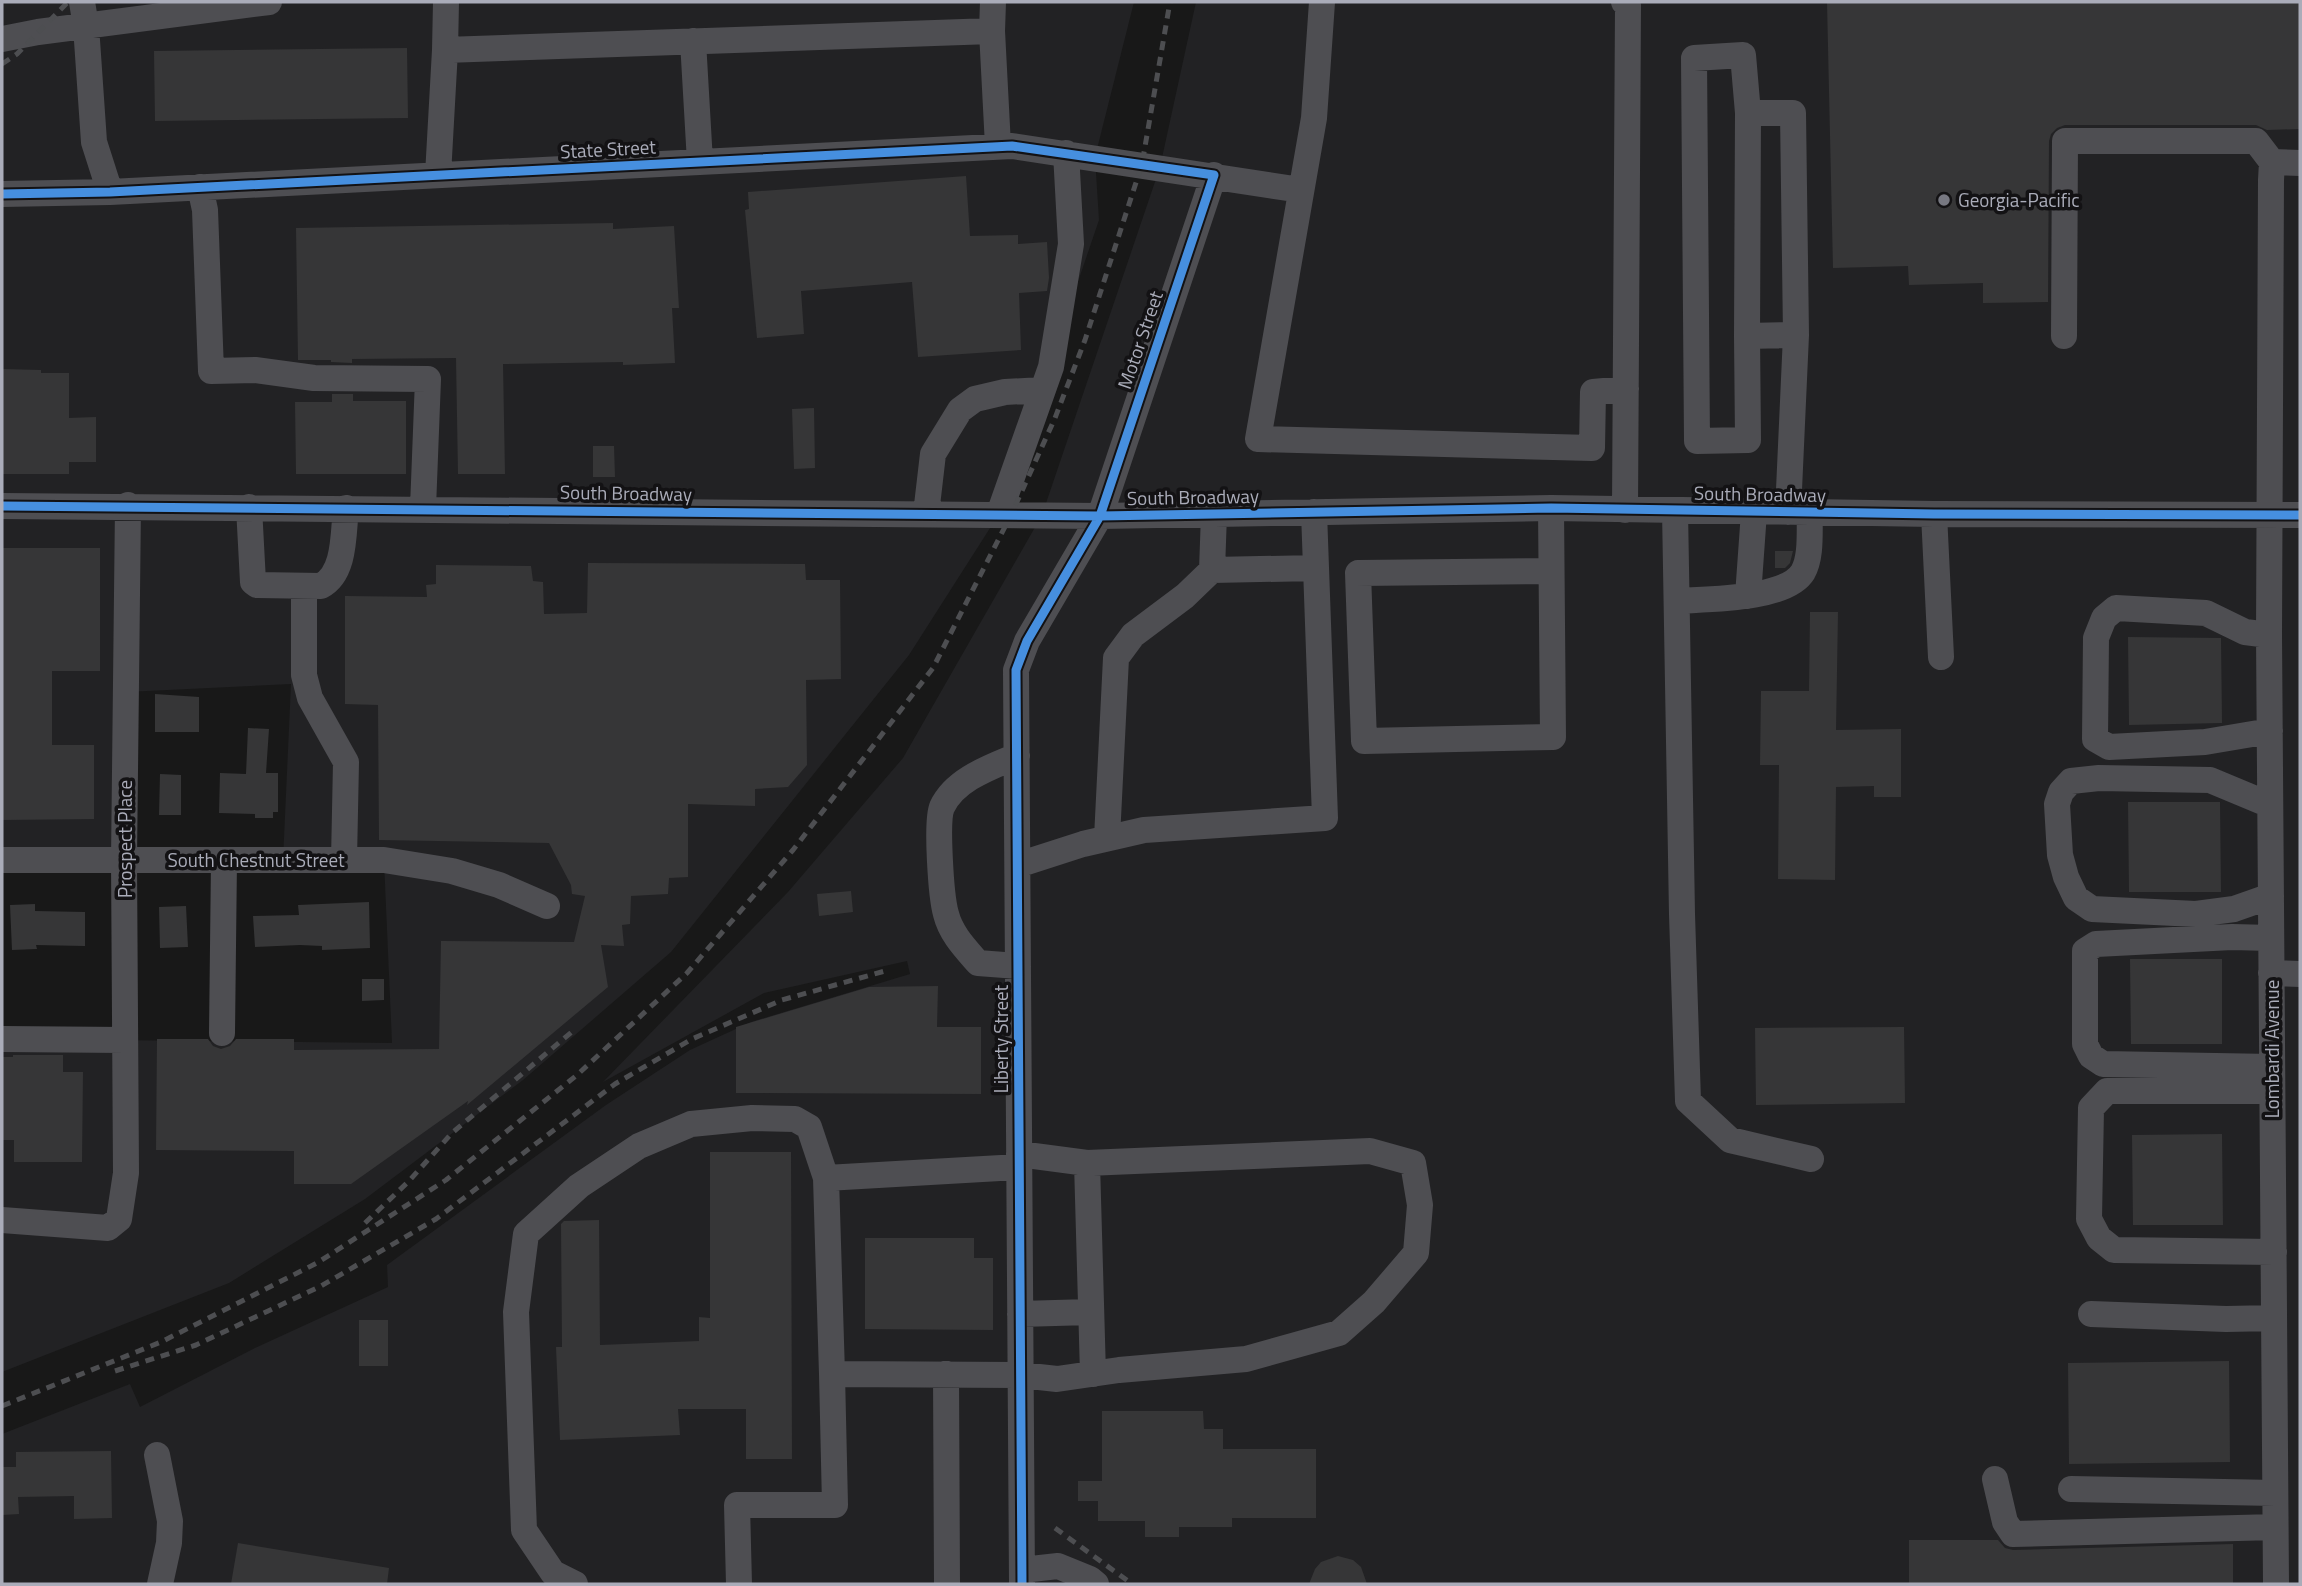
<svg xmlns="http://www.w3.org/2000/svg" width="2302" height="1586" font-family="'Titillium Web',sans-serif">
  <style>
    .built { fill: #222224 }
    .building { fill: #363637 }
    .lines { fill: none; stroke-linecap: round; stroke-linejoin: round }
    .minor { stroke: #4e4e52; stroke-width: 26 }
    .rail { stroke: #4d4e51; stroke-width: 5; stroke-dasharray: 9 7; stroke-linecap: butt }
    .cycleway-casing { stroke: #131214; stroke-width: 13 }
    .cycleway { stroke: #468fdf; stroke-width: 9 }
    .poi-dot { fill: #777881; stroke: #131214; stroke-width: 2.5 }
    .labels { text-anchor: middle; stroke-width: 7; stroke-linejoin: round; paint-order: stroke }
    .street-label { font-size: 19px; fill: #aaacb9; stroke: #131214 }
    .poi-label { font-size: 19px; fill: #aaacb9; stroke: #131214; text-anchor: start }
  </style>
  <rect width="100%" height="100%" fill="#181818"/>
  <path class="built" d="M2,2H1134L1095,157L1099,220L999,514L909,655L671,952L523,1080L365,1199L229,1283L2,1372V1039L392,1043L384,861L283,860L291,684L126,692L124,860H2Z
    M1196,2H2300V1584H2V1434L130,1384L140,1407L255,1348L388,1287L387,1265L606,1105L690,1050L751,1022L910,974L907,961L764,993L603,1082L788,892L903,758L1042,515L1160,167Z"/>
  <path class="building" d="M1827,2H2300V129L2267,130L2256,125H2065L2057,128L2051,134L2049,141L2048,302L1983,303V283L1909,285L1908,266L1833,268Z
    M407,48L408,118L155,121L154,51Z
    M966,176L970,236L1018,235V244L1047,242L1049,278L1047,291L1019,293L1021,350L918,357L912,282L801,291L804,334L757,338L745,210L749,209L748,192Z
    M613,223V229L674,226L679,308H672L675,363L623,365V362L503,364L505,474H458L456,358L352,359V363L331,362V360H298L296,228Z
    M2,369L41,370V373H69V418L96,417V462H69V474H2Z
    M332,394H353V401H406V474H296L295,402H332Z
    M814,408L815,468L794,469L792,409Z
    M593,446H614L615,477H593Z
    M2,548H100V671H52V745H94V819L2,820Z
    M1775,551H1793L1790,563L1785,568H1775Z
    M588,563L805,564L806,580H840L841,679L806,680L807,765L788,787L755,789V806L688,804V877L669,878L668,894L631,896L630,924L622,925L624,946L601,945L608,987L467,1105L468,1101L351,1184H294V1151L156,1150L157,1039H208L213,1046L221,1049L230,1046L236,1039H294V1050L439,1049L441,941L574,942L585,896L572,894L571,885L549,843L379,840L378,705L345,704V596L427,597L426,585L436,584V565L531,566L533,581L543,582L544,614L587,613Z
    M1810,612H1838L1836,730L1901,729V797H1874V786L1836,787L1835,880L1778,879L1779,765H1760L1761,691H1809Z
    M2128,637L2221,638L2222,723L2129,725Z
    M155,694L199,697V732H155Z
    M248,728L269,729L266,773H278V812H273V818H255V814L219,813L220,773L246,774Z
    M160,774L181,775V815H159Z
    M2128,802H2220L2221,892H2129Z
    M851,891L853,912L819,916L817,894Z
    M369,902L370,948L322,950V946L300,945L255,947L253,916L299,915L298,905Z
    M35,904V911L85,912V946L36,945L37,949L12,950L10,905Z
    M186,906L188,947L160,948L159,907Z
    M2130,959H2222V1044H2131Z
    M362,979H384V1000L362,1001Z
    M938,986L937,1027H981V1094L736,1093V1027L869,987Z
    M1904,1027L1905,1103L1756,1105L1755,1028Z
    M13,1055H63V1072H83L82,1162H14V1140H2V1057H13Z
    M2222,1134L2223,1225H2133L2132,1135Z
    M710,1152H791L792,1459H746V1409H678L680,1435L560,1440L556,1347H562L561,1224L564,1221L599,1220L600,1345L699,1341V1317L710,1318Z
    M865,1238H974V1258H993V1330L865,1329Z
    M359,1320H388V1366H359Z
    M2229,1361L2230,1462L2069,1464L2068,1363Z
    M1102,1411H1203L1204,1429H1223V1449H1316V1518H1232V1527H1179V1537H1145V1521H1098V1501H1078V1481H1102Z
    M111,1451L112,1518L74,1519V1496L18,1497L19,1514L2,1515V1467H16V1452Z
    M1909,1540H1998L2005,1548L2013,1550L2233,1544V1584H1909Z
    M238,1543L389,1568L387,1584H231Z
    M1338,1556L1353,1560L1361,1567L1367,1584H1309L1315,1569L1321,1562Z"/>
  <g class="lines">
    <path class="minor" d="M82,2L86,26L94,142L110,192
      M1322,2L1314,118L1258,439L1592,448L1593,392L1626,389
      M1624,2L1628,5L1625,510
      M992,31L993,2
      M2,39L38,32L269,2
      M693,41L700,162
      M445,50L446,2
      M1748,113H1793L1796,335
      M438,175L445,50L992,31L998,146
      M200,187L205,210L211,371L255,370L314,378L428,379L423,508
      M2,194L110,192L1012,146L1301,190
      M1747,336L1748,113L1743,55L1694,58L1697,441L1748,440L1747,336L1796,335L1788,512
      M2064,336L2065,141H2256L2272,162
      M2,506L1100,516L1551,508L1934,514L2300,515
      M249,507L253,582L257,585L321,586C346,573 343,532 346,508
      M1551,508L1553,737L1364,741L1358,573L1551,571
      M1675,510L1682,914L1688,1101L1730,1140L1811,1159
      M926,514L933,454L960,410L975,399L1005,392L1042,390
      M999,514L1051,367L1071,244L1066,153
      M1934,514L1941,657
      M1212,570L1316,568
      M304,586V675L310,698L346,762L344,860
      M1748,596L1754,512
      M1677,601C1706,599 1786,600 1803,572C1812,556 1809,530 1810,512
      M2269,635L2245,632L2206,613L2116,608L2104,618L2096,638L2095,739L2109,747L2205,742L2270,731
      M1017,756C991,767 955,779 942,807C936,821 941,897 946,914C951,934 965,948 978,963L1018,966
      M2270,805L2210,780L2099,778L2071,781L2061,792L2057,804L2060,855L2066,877L2076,898L2092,909L2196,914L2234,909L2271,896
      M1107,838L1116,658L1133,635L1185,596L1212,570L1214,514
      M2,860H384L452,871L499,885L547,906
      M1018,865L1083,844L1144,830L1325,818L1314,512
      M2271,938L2232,937L2096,944L2085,951V1044L2091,1056L2103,1064L2272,1067
      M2271,973L2300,974
      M222,1033L224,860
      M2,1039L125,1040
      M2272,1091H2107L2091,1108L2089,1219L2099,1238L2114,1250L2274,1252
      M1019,1154L1087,1163L1093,1374
      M1019,1167L826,1178L832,1374L1021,1375L1057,1379L1119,1370L1246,1359L1339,1333L1374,1302L1416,1253L1420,1205L1413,1163L1370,1151L1087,1163
      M2,1220L108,1228L119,1219L126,1173L124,860L128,505
      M1020,1314L1090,1312
      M2091,1314L2226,1319L2274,1318
      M946,1374L947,1584
      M157,1455L170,1521L169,1543L160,1584
      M1995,1479L2005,1522L2013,1534L2275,1527
      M2071,1489L2275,1493
      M1022,1570L1058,1566L1090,1579L1096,1584
      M575,1584L553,1573L524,1530L516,1312L526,1234L579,1186L639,1146L691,1124L752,1118L795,1119L809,1127L826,1178
      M739,1584L737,1505H835L832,1374
      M1022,1584L1016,670L1027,641L1100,516L1214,175
      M2276,1584L2269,635L2271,180L2272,162L2300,163"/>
    <path class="rail" d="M2,64L17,54L68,2
      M365,1223L409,1181L452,1133L574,1030
      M115,1371L196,1345L321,1286L436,1219L615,1084L692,1039L782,1000L885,971
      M2,1406L161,1342L317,1263L446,1180L577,1075L687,973L793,850L933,668L1011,515L1055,418L1085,340L1142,164L1170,2
      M1055,1528L1132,1584"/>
    <g class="cycleway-casing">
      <path id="cycleway" d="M2,194L110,192L1012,146L1214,175L1100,516L1027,641L1016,670L1022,1584
        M2,506L1100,516L1551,508L1934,514L2300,515"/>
    </g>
    <use href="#cycleway" class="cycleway"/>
  </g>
  <circle class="poi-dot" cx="1944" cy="200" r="7"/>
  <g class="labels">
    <g class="street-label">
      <text transform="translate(608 149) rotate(-3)" y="7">State Street</text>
      <text transform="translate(1140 340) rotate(-71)" y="7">Motor Street</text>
      <text transform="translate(626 493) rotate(1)" y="7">South Broadway</text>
      <text transform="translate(1760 494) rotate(1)" y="7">South Broadway</text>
      <text transform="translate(1193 497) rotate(-1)" y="7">South Broadway</text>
      <text transform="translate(125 839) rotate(-90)" y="7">Prospect Place</text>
      <text x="256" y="867">South Chestnut Street</text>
      <text transform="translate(1001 1039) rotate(-90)" y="7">Liberty Street</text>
      <text transform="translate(2272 1049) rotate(-90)" y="7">Lombardi Avenue</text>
    </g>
    <g class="poi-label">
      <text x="1958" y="207">Georgia-Pacific</text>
    </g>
  </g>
  <rect width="2302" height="1586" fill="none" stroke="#aaacb9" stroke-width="7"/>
</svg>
